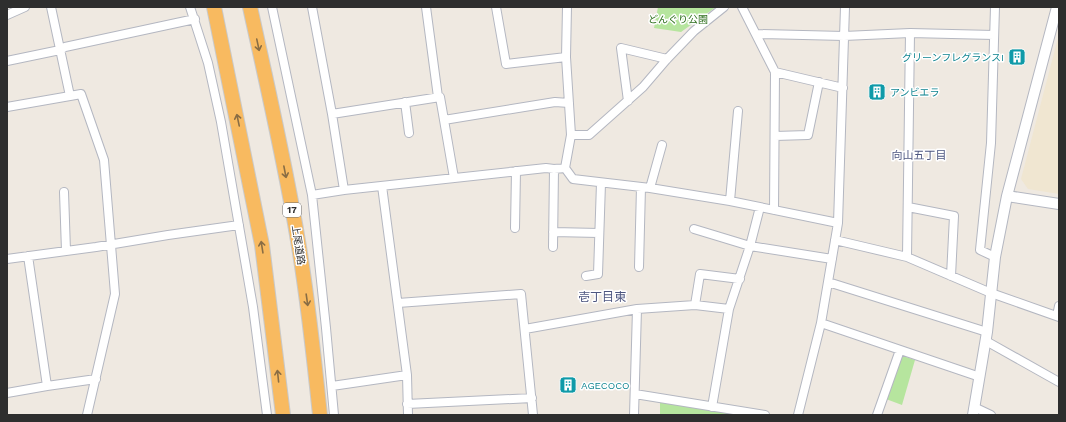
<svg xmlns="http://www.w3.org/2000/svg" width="1066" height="422" font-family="'Work Sans','Noto Sans JP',sans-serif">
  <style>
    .education { fill: #f0e6d1 }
    .green { fill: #b6e59e }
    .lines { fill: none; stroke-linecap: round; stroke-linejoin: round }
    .minor-casing { stroke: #b4b7c1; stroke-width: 10 }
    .tertiary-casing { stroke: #b4b7c1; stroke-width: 12 }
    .trunk-casing { stroke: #c9c9c9; stroke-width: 16 }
    .minor { stroke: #fff; stroke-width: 8 }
    .tertiary { stroke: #fff; stroke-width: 10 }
    .trunk { stroke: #f8ba60; stroke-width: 14 }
    .oneway { stroke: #896d44 }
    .labels { text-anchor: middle; stroke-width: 3; stroke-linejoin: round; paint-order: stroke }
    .shield { fill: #fff; stroke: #6d6d6d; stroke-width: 1 }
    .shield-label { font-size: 9px; font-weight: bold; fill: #2e2e2e }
    .park-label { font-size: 10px; fill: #2c6e1b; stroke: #fff }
    .culture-label { font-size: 10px; fill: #0d838f; stroke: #fff; text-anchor: start }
    .street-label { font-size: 10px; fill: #2e2e2e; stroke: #fff }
    .neighbourhood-label { font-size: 11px; fill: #4d5680; stroke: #fff }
    .quarter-label { font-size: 12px; fill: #4d5680; stroke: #fff }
  </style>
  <rect width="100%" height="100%" fill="#efe9e1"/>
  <path class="education" d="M1059,34V194L1028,189L1021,179Z"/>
  <path class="green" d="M658,7H716L681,32L654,28Z
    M903,356L915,360L902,405L886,399L900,358Z
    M660,401L742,415H660Z"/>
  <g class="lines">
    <g class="minor-casing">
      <path id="minor" d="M190,7L208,63L221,122L253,307L267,415
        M272,7L312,195L326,328L334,415
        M312,7L332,114L344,190
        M426,7L438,97
        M496,7L506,64L566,57
        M567,7L566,57L571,135
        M742,7L775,72L843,88
        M995,7L991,143L980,250L995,257
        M7,15L25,7
        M757,34L844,36L910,33L994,35
        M7,61L60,50L65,47L195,19
        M70,96L81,94L104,160L115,294L87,415
        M628,101L621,48L667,59
        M405,102L409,133
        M7,107L70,96L51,7
        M332,114L440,97L444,120L555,102L569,103
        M444,120L454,178
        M775,136L808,135L819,82
        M565,168L573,179L650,188L730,201L838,223
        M565,168L571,135H589L643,87L667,59L694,31L724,7
        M382,186L407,375L408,415
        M650,188L662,145
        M64,192L66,251
        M312,195L344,190L546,168L554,169L565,168
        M730,201L738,111
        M908,207L954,216L951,276
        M774,210L775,72
        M515,228L516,171
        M694,229L750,246L832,259
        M553,232L599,233
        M835,240L907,257L991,293L1059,317
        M553,247L554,169
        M28,256L47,386L96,379
        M907,257L910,33
        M7,259L96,247L168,235L239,225
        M639,267L641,187
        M586,276L598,274L601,183
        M828,282L987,332
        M398,303L521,294L533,415
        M695,305L700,274L740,279
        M637,309L695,305L729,309L712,407
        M729,309L750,246L760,207
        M1057,316L1059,306
        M821,323L980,377
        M525,329L637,309L634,415
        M986,341L1059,382
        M332,386L407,375
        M7,393L47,386
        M635,394L765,415
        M407,404L532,398
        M974,407L991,415
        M798,415L821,323L838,223L845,7
        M877,415L900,350"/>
    </g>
    <g class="tertiary-casing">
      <path id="tertiary" d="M1007,196L1059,204
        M973,415L987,332L995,257L1007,196L1057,7"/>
    </g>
    <g class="trunk-casing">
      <path id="trunk" d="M214,7L262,245L283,415
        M250,7C267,85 285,162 298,241C308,299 314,357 320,415"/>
    </g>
    <use href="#minor" class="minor"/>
    <use href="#tertiary" class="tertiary"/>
    <use href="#trunk" class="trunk"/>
  </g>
  <defs><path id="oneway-shaft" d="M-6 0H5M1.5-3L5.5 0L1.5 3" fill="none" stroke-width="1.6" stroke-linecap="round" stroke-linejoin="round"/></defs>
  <g class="oneway">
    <use href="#oneway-shaft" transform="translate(258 45) rotate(78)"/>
    <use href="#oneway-shaft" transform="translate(238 120) rotate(-102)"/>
    <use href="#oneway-shaft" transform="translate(285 172) rotate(79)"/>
    <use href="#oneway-shaft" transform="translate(262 247) rotate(-99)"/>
    <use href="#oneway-shaft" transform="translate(307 300) rotate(82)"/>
    <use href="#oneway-shaft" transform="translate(278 376) rotate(-96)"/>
  </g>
  <defs>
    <g id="building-square" transform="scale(0.9)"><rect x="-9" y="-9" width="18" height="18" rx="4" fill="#0f9aa8" stroke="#fff"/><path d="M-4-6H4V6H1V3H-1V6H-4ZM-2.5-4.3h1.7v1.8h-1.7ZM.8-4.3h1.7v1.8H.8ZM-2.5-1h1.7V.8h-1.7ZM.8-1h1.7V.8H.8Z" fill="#fff"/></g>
  </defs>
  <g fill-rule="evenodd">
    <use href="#building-square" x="1017" y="57"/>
    <use href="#building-square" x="877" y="92"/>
    <use href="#building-square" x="568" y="385"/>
  </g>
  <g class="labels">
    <rect class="shield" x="283" y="203" width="18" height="14" rx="3"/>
    <g class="shield-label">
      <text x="292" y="213">17</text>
    </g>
    <g class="park-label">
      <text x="678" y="23">どんぐり公園</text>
    </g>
    <g class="culture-label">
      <text x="1004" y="61" text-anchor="end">グリーンフレグランスI</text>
      <text x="890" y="96">アンビエラ</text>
      <text x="581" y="389">AGECOCO</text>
    </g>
    <g class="street-label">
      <text transform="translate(299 245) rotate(81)" y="4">上尾道路</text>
    </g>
    <g class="neighbourhood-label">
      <text x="919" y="159">向山五丁目</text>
    </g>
    <g class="quarter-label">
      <text x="602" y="301">壱丁目東</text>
    </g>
  </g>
  <rect width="1066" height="422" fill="none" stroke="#2e2e2e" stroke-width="16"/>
</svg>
